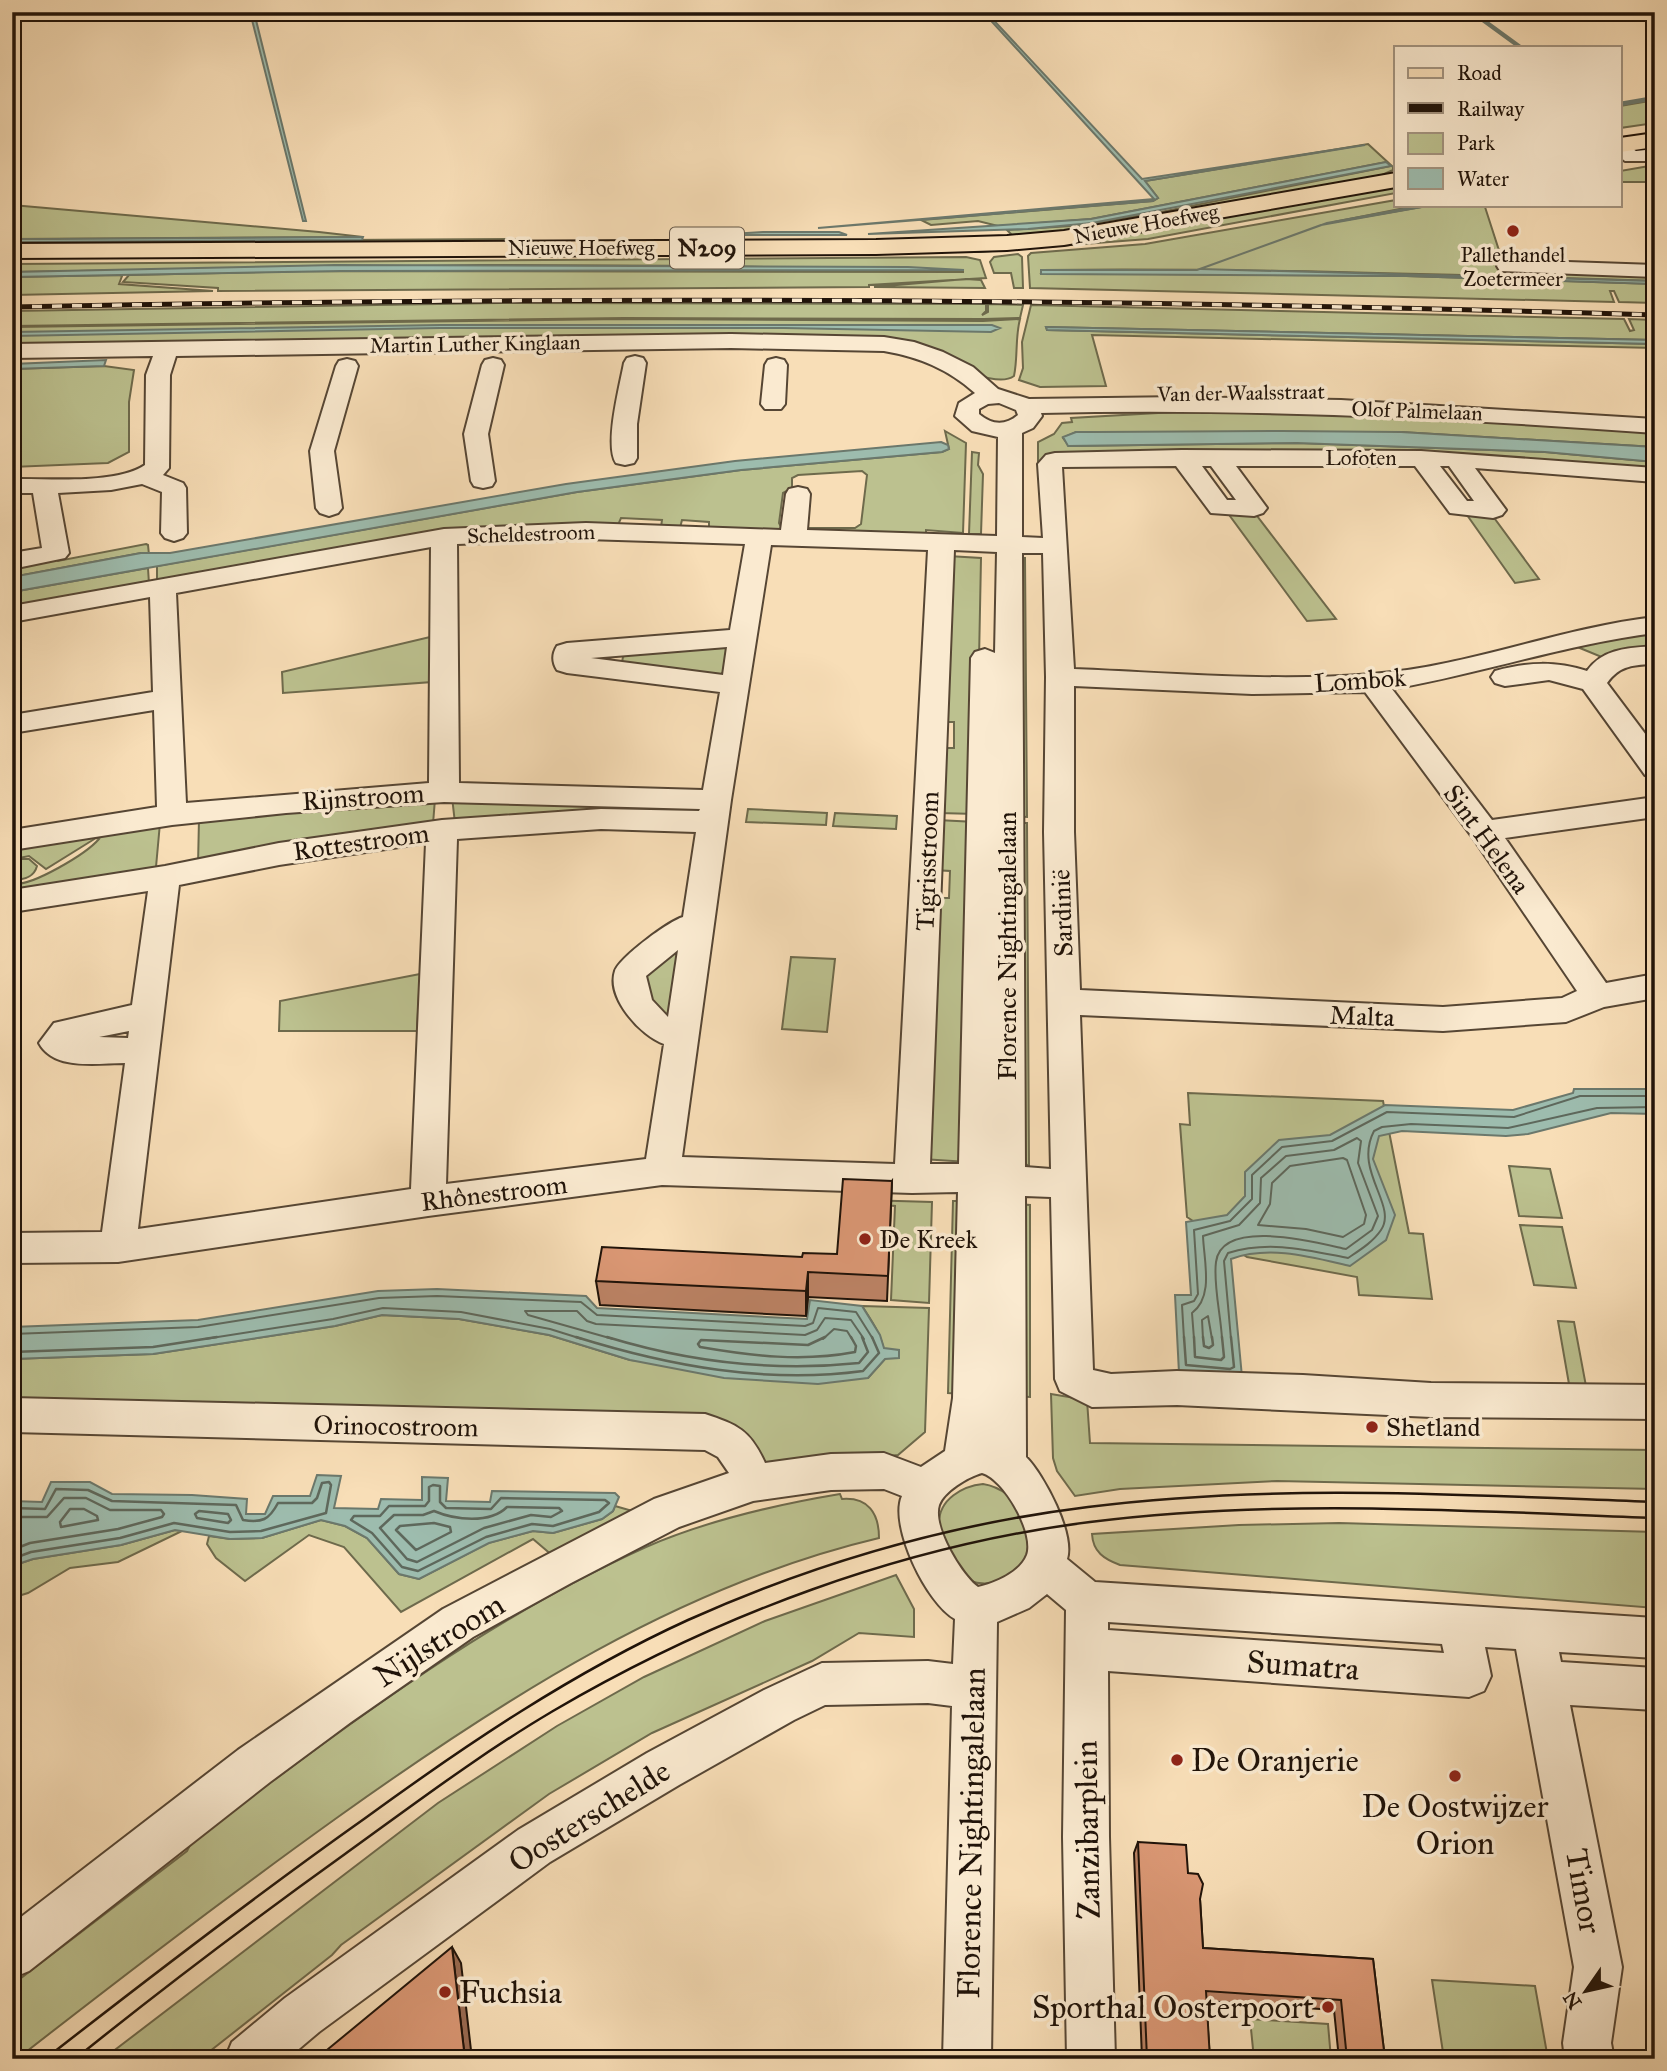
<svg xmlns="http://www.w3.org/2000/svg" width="1667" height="2071" font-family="'IM FELL Great Primer',serif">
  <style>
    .green { fill: #bcc18f; stroke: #6e6a4c; stroke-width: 2 }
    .water { fill: #9dbcae; stroke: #6b786c; stroke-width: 2 }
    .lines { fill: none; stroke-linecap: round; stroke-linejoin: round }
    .shore-far1 { stroke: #5e685c; stroke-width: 2 }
    .shore { stroke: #5e685c; stroke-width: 2.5 }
    .stream { stroke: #6b786c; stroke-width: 4.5 }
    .minor-casing { stroke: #564634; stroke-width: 4 }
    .major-casing { stroke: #201309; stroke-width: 4 }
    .minor { fill: #faead0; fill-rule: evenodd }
    .major { fill: #f8deb7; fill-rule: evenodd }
    .tram { stroke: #201309; stroke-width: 2.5 }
    .rail-casing { stroke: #201309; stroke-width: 5 }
    .rail { stroke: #faead0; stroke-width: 3.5; stroke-dasharray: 10; stroke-linecap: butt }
    .wall { fill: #bb8264; stroke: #201309; stroke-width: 2 }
    .shaded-wall { fill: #996a51; stroke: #201309; stroke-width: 2 }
    .building { fill: #da9774; stroke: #201309; stroke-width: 2 }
    .poi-dot { fill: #8f2418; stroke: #faead0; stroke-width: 2.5 }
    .labels { text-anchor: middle; stroke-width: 7; stroke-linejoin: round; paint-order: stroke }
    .far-street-label { font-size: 21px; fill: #201309; stroke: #faead0 }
    .far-poi-label { font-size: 21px; fill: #201309; stroke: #faead0 }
    .shield { fill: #faead0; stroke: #615445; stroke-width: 2 }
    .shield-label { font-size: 24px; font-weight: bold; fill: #201309 }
    .street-label { font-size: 26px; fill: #201309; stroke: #faead0 }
    .poi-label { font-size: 26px; fill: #201309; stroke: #faead0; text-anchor: start }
    .near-street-label { font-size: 32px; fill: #201309; stroke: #faead0 }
    .near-poi-label { font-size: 32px; fill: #201309; stroke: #faead0; text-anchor: start }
  </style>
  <rect width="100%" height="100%" fill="#f8deb7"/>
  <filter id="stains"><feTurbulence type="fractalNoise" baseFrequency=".00286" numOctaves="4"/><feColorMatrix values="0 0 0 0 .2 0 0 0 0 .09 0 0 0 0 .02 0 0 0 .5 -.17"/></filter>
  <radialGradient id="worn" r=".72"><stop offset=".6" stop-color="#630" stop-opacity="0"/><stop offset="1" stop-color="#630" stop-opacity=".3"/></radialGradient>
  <path class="green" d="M1655,100V123L1620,128V106Z
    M1368,144L1393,167V170L1382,175L1073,230L1012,235L1007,230L1071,226L1156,213L1391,166L1386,162L1091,219L998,226L978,221L931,225L921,220L1153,201L1158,198L1145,181Z
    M1655,165V182H1620V171Z
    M1396,184V193L1148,239L979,252H972L971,248Z
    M1396,200V205H1420L1334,222L1433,205H1492L1485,207L1505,269L1655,275V281C1450,274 1246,268 1042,270L1041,273L1406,276L1655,284V303L1619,302L1614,291H1610L1614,302L1030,288L1028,256L1031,253L1145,244Z
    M12,205L319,232L363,237L12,239Z
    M528,239L537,244L12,246V242Z
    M1018,254L1022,257L1023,288H1014L1011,273H994L990,262L994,257Z
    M966,257L980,260L986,278L869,285V287L218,291V288L123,282L129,275L314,271L964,272L722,266L480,265L12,272V264Z
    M119,275L122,276L119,284L213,291L12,295V277Z
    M966,279L981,280L985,288L874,287Z
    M499,303L986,304V311L982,315L988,312V304L1023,305L1020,318L984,319L624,318L12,326V311Z
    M1031,305L1624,319L1630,331L1634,330L1629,319L1655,320V340L1046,327L1047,330L1655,344V348L1092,335L1106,386L1040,387L1019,380L1023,368L1022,342Z
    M623,319L983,321L1020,319C1015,338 1018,357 1014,376C993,391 937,355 916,345L12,348V327Z
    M104,366L134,370L129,402V452L108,463L12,467V369Z
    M1193,411L1327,412L1655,430V447L1401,432H1076L1063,438L1069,446L1297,443L1545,452L1655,462V471L1621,468L1038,461V442L1054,434L1062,423L1072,422L1071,418Z
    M945,431L966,443L963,533L926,530V536L812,533L807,528H855L861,524L867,475L862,471L798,475L792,478V488L783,493L779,523L784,532L709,529V522L682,520L680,528L661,527L662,520L621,518L618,525H590L157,583V566L577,492L741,470L942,452L949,449Z
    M972,452L979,453L978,465L983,474L981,534H969Z
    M1227,512H1254L1336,619L1307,621Z
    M1467,515H1492L1539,579L1515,583Z
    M146,544L148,545L149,555L141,553L12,577V565L55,557L58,561Z
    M948,556L981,558L976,814L939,813L941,748H954V722H941Z
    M1013,558H1025L1027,817L1013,816Z
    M148,568L149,584L12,609V592Z
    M1655,631V651L1604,658L1575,646Z
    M430,637L432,682L283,693L282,672Z
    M729,644L723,678L622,662L623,657L630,652Z
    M452,797L703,806L700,815L455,823Z
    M435,799L433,824L198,865L199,819Z
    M748,809L827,813L826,825L746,822Z
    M835,813L897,816L896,829L833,826Z
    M937,820L976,822L968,1162L922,1159L933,898H949L950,871L934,870Z
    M160,823L156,867L158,875L12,897V884C31,887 86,854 99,839L96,838L46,869L29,856L14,859H29L37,866C34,878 23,880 12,880V846Z
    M1013,823H1027L1029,1165L1013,1164Z
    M681,942L669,1024L637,987L639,973Z
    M791,957L835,959L827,1032L782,1029Z
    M420,974L417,1031H279L280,1001Z
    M1188,1093L1383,1101L1409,1233L1423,1234L1432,1299L1359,1295L1357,1277L1247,1257L1187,1217L1180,1124L1190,1125Z
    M1509,1166L1550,1169L1562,1218L1519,1216Z
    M863,1200L932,1202L929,1303L891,1300L895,1206L863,1203Z
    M953,1201H965L963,1394L948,1393Z
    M1014,1204L1030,1205V1397L1012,1396Z
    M1520,1225L1562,1227L1576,1288L1534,1285Z
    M862,1306L929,1308L925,1432L898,1455L763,1469L749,1441L12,1404V1359L153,1354L335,1326L382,1315L459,1319L549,1335L630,1360L868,1378L885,1359C884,1338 873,1323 862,1306Z
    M1558,1321L1574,1322L1586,1386L1569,1384Z
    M1051,1394L1087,1400L1090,1443L1655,1450V1489L1277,1481L1120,1489L1075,1496L1057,1471L1053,1458Z
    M983,1484C1018,1489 1045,1535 1021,1566C1006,1585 976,1590 958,1573C953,1568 950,1556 947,1549C945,1541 939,1531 939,1523C939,1499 963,1486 983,1484Z
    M840,1494L842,1499C868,1497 879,1513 879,1538C680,1585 503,1699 338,1817C229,1895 123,1976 17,2059H12V1985L187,1851L192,1841C337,1733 480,1622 646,1547C708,1520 774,1505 840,1494Z
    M615,1506L636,1512L553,1556L533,1539L401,1612L344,1547L309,1535L245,1581L216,1558L207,1544L209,1536L230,1539L262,1538L321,1520L345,1526L367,1538L399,1574L419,1579L488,1543L533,1531L553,1533L602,1519L613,1511Z
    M1339,1523L1655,1532V1608L1120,1565C1104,1559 1093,1552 1092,1534L1239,1525Z
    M175,1530L182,1531L118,1562L70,1568L28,1593L12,1598V1566L33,1559L121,1545Z
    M896,1575L914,1609V1637L859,1633L812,1661L652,1733L549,1794L341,1945L332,1955L200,2059H103L438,1803L557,1726L644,1677L765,1621Z
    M1432,1980L1535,1986L1548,2059H1444Z
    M1250,2019L1328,2024L1331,2059H1254Z"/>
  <path class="water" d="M250,12H254L306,221H303Z
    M983,12H986L1142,179L1365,145L1145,181L1158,198L1153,201L818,228L1154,199Z
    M1386,162L1391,166L1092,223L1028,229L868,234L1091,219Z
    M1425,205H1433L1321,225L1200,269L1655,281V284L1406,276L1041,274V270H1197L1327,223Z
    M763,232H839L847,235H714Z
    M363,237L362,240L12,242V239H55Z
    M335,265L908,267L964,270L341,271L12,277V272Z
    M441,325H992L1000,328L991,332L784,328H440L12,336V332Z
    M1046,327L1655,340V344L1047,330Z
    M106,360L104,366L12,369V364Z
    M1282,431L1401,432L1655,447V462L1545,452L1297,443L1068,446L1063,437L1076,432H1095Z
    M941,442L948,445L949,449L942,452L741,470L577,492L12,592V577L141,553H170L566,484L735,461Z
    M1574,1089H1655V1114L1611,1113L1528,1134L1506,1136L1402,1131L1379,1136L1373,1159L1395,1215L1386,1240L1350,1266C1311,1257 1270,1245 1231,1259L1242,1377L1179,1373L1175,1295H1191L1186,1222L1227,1215L1245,1196V1172L1279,1140L1330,1135L1385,1105L1513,1110L1573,1093Z
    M437,1289L586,1296L597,1308L807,1319L810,1300L862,1306L880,1335L884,1348L899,1350V1358L885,1359L868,1378L818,1384L724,1378L630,1360L549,1335L459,1319L382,1315L335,1326L153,1354L12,1359V1327L198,1320L378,1291Z
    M317,1475L341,1476L334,1508L378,1509L381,1499L422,1500V1477L448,1478L446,1501L490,1502L492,1491L615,1493L619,1497L613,1511L602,1519L553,1533L533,1531L489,1543L419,1579L399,1574L367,1538L345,1526L321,1520L262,1538L230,1539L175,1530L121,1545L33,1559L12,1566V1501L42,1502L51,1482H90L112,1494L192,1495L247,1499L246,1514H265L273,1496H310Z"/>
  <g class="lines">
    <path class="shore-far1" d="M1343,1158L1347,1160L1366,1215L1364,1224L1343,1237L1306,1229L1258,1225L1270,1204L1272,1183L1290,1166Z
      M12,1334L198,1327L379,1298L437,1296L581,1302L597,1315L805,1326L813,1323L818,1308L856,1312L873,1339
      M205,1339L333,1319L383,1308L461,1312L550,1329L582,1339
      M613,1339L528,1315L525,1311H577L587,1321L596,1324L805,1335L817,1330L825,1318L851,1320L864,1339
      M823,1339L834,1329L847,1331L852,1339
      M1184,1339L1182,1305L1194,1301L1198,1294L1194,1230L1230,1221L1252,1199V1175L1282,1147L1332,1141L1387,1112L1514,1117L1580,1096H1655
      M1194,1339L1192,1313C1214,1296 1204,1262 1203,1236L1239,1225L1260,1203L1261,1178L1286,1156L1334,1150L1357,1138L1361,1141L1358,1163L1378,1216L1372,1230L1346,1249C1318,1243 1222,1217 1216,1262C1213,1284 1221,1316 1222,1339
      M1203,1339L1202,1320L1208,1316L1212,1339
      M1231,1339L1224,1261L1228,1253C1269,1240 1307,1250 1348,1258C1360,1250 1373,1242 1381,1230C1398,1205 1353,1171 1374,1131L1382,1127L1411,1124L1508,1128L1597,1108L1655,1107"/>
    <path class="shore" d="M576,1337C669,1366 766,1384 863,1371L879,1353L872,1337
      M607,1337C689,1362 773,1372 859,1363L868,1352L862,1337
      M825,1337L808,1345L701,1340L698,1344L700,1347C752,1356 803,1362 855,1352L856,1346L851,1337
      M1184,1337L1186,1365L1230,1369L1234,1367L1231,1337
      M1194,1337L1195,1357L1221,1360L1224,1357L1222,1337
      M1203,1337L1204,1346L1209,1348L1213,1345L1212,1337
      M12,1352L153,1347L217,1337
      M433,1485L440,1486V1502L446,1508L491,1509L501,1498L605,1500L609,1503L599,1512L553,1526L532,1524L486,1537L418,1571L402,1567L372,1533L351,1520L354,1516H380L389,1506H425L429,1501V1487Z
      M507,1507L559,1508L562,1511L551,1517L531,1515L484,1528L417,1562L407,1559L380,1528L394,1515H423L434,1511C455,1520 490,1524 507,1507Z
      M12,1508L45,1509L56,1489L88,1490L112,1501L236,1505L243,1520C262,1523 269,1520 278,1503H312L317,1498L322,1483L329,1482L331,1485L326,1513L261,1531L230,1532L174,1523L120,1538L31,1552L12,1559
      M70,1509H84L97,1516L98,1520L61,1527L60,1522Z
      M199,1511L228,1514L231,1520L228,1523L197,1518L195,1514Z
      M12,1517H47L64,1498H86L110,1510H161L164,1514L162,1517L118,1529L30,1543L12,1550
      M434,1523L450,1527L451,1532L416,1550L396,1530L400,1526Z"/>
    <path class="stream" d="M1472,12L1520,47
      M1620,104L1655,98"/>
    <g class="minor-casing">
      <path id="minor" d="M1620,141L1636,151L1655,149V161H1625L1620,157Z
        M1508,260L1655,265V277L1500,271L1497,266L1500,261Z
        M731,334L884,337L914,342L943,352L973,367L998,389L1029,399L1183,397L1341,400L1655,419V433C1450,418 1246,408 1041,413L1042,416L1033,428L1022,433V537L1043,538L1038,464L1046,455L1055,453L1182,450L1421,451L1655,468V482L1475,468L1506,510L1502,515L1493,518L1450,513L1415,466H1236L1267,508L1263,513L1254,516L1211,513L1176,466L1062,467L1074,669C1172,673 1274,682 1372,674C1468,667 1559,628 1655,617V633C1566,644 1480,674 1392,689L1492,820L1655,797V817L1505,838L1606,983L1655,974V998L1604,1007L1566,1022L1443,1031L1080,1015L1093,1370L1111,1374L1177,1371L1303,1375L1431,1383L1655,1385V1419L1431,1417L1177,1405L1092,1407L1060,1391L1055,1379L1051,1197L1025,1196L1026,1457C1044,1475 1075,1534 1067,1559L1095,1582L1655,1618V1658L1559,1652L1561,1662L1655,1668V1710L1570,1705L1622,1967L1611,2043L1614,2059H1565L1563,2043L1574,1967L1516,1649L1485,1647L1491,1676L1484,1691L1469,1697L1108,1671L1109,1837L1115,2059H1067L1063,1837L1066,1610L1047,1594L1029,1608L997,1622L991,2059H943L952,1706L928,1703L825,1705L794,1720L679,1785L550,1862L319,2032L287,2059H225L232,2042L285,1998L518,1830L647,1753L764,1690L822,1663L928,1661L953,1664L955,1619C927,1604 889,1526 902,1496L884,1489L831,1490L753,1501L679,1527L571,1583L473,1637L351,1722L270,1782L29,1971L12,1978V1924L238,1750L443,1609L654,1499L729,1473L718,1457L705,1450L12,1432V1398L705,1414C738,1425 750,1430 765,1463L831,1454L884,1453L921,1467L945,1451L953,1398L958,1192L912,1193L662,1185L428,1216L118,1262L12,1263V1233L102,1232L125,1063C97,1063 54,1071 39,1043L54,1023L132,1005L148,891L12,912V890L165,866L279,843L442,820L601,809L699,811L700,809L444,802L286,813L172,825L12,850V830L157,807L154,710L12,733V715L153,692L150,597L12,622V606L444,529L586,523L781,530L786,494L789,489L798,487L807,489L810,494L807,530L997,536L998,437L972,431L955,416L959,403L975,393C948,369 919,357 884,351L731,348L176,356L170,375L169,468L163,475L183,483L186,488L187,533L183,538L174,541L165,538L161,533L162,492L142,484L111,490L58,493L69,553L65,558L12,569V553L42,548L33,493H12V479C48,478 115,485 145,465L146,375L153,356L12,358V344ZM999,403L1016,410L1018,415C1005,426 992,425 979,414V409L988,404ZM1202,466H1211L1236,500H1227ZM1440,466H1449L1474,501H1467ZM586,539L745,544L730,630L567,643L557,646C552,654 552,662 557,670L567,673L720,692L703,790L459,783L457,544ZM771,545L928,550L895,1164L682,1157L731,800ZM431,547L429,783L186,803L176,593ZM954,550L997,552L995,653L985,649L975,652L971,658L959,1164H930ZM1022,553H1043L1046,677L1044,832L1051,1169L1025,1167ZM727,647L723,675L591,658ZM1074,686L1252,694L1365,692L1473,838L1577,991L1562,998L1443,1007L1080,990L1074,832ZM601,829L696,832L683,917C669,921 620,957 615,971C606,998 641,1036 664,1044L646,1159L446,1184L457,839ZM426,843L411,1189L138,1229L179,885L279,865ZM678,950L668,1017L652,1000L646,976ZM129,1031L128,1038L99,1037ZM982,1473C1004,1479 1035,1533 1027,1555C1020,1573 995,1583 978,1587C961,1575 932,1526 939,1505C944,1491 968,1477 982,1473ZM1108,1622L1442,1644L1444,1653L1108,1630Z
        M635,356L643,358L646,363L637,424V458L634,463L625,465L616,463C604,445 620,385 624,363L627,358Z
        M493,358L501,360L504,365L488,434L495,481L492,486L483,488L474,486L471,481L464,434L482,365L485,360Z
        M776,358L784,360L787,365L785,404L781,409H765L761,404L765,365L768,360Z
        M347,359L355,361L358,366L334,451L342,508L338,513L329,516L320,513L316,508L310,451L336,366L339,361Z
        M1655,646V664C1634,665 1620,665 1607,683L1655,747V778L1645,775L1583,689L1549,680L1505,686L1495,683L1491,677L1495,671C1528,662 1555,661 1587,671C1603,648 1629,648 1655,646Z"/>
    </g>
    <g class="major-casing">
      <path id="major" d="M1655,133V147L1620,152V138Z
        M1396,173V187L1064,245L1007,250L876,254L12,258V244L876,240L1007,236L1064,231Z"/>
    </g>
    <use href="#minor" class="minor"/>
    <use href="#major" class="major"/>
    <path class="tram" d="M45,2059C150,1977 255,1896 364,1819C467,1744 572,1673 688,1620C815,1563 950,1524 1088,1507C1276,1483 1466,1495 1655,1502
      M75,2059C163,1988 253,1920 345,1854C413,1805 480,1754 553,1711C717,1615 901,1546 1090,1522C1277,1498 1468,1511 1655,1518"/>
    <g class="rail-casing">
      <path id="rail" d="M12,307C560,296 1107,298 1655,315"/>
    </g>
    <use href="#rail" class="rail"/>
  </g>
  <path class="wall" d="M892,1181L887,1301L808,1297L806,1316L600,1305L596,1281L802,1257L837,1254Z
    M1138,1842L1188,1873L1200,1899L1203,1948L1373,1959L1385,2059H1339L1334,2010L1206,2001L1210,2059H1142L1134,1853Z"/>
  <path class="shaded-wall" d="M808,1272V1297L806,1316V1291Z
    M452,1947L461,1963L472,2059H465Z"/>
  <path class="building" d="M843,1179L892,1181L888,1276L808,1272L806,1291L596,1281L602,1247L802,1257L803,1253L837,1254Z
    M1138,1842L1186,1845L1188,1873L1198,1874L1203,1884L1200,1899L1203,1948L1373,1959L1385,2059H1347L1341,2000L1206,1991L1210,2059H1147Z
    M452,1947L465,2059H316Z
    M882,2050L886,2059H766Z"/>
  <g class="poi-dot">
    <circle cx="1513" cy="231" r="7"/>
    <circle cx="865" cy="1239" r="7"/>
    <circle cx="1372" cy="1427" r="7"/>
    <circle cx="1177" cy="1760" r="7"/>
    <circle cx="1455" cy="1776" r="7"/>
    <circle cx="445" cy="1992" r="7"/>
    <circle cx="1328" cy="2007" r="7"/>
  </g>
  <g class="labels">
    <g class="far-street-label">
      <text transform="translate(1146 224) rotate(-10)" y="7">Nieuwe Hoefweg</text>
      <text x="581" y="255">Nieuwe Hoefweg</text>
      <text transform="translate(475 344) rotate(-1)" y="7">Martin Luther Kinglaan</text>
      <text transform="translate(1241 393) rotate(-1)" y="7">Van der Waalsstraat</text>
      <text transform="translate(1417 411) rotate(2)" y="7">Olof Palmelaan</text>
      <text x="1361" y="465">Lofoten</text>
      <text transform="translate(531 534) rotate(-2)" y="7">Scheldestroom</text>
    </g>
    <g class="far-poi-label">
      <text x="1513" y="262">Pallethandel<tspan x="1513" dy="24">Zoetermeer</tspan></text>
    </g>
    <rect class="shield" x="670" y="227.5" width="74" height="41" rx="5"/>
    <g class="shield-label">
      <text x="707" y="256">N209</text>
    </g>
    <g class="street-label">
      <text transform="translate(1360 680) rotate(-4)" y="9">Lombok</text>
      <text transform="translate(363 797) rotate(-4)" y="9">Rijnstroom</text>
      <text transform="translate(1487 839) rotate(54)" y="9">Sint Helena</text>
      <text transform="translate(361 842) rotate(-8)" y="9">Rottestroom</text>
      <text transform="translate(927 861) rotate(-88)" y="9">Tigrisstroom</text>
      <text transform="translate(1062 913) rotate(-92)" y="9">Sardinië</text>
      <text transform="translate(1007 946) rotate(-90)" y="9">Florence Nightingalelaan</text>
      <text transform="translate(1362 1016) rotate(2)" y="9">Malta</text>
      <text transform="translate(494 1193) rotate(-7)" y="9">Rhônestroom</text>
      <text transform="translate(396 1426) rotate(1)" y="9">Orinocostroom</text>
    </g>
    <g class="poi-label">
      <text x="879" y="1248">De Kreek</text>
      <text x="1386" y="1436">Shetland</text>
    </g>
    <g class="near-street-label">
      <text transform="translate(439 1640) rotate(-32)" y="11">Nijlstroom</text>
      <text transform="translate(1303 1665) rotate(4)" y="11">Sumatra</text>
      <text transform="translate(589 1816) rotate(-32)" y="11">Oosterschelde</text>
      <text transform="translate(1087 1830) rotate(-91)" y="11">Zanzibarplein</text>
      <text transform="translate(971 1833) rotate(-89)" y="11">Florence Nightingalelaan</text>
      <text transform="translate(1584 1891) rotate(80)" y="11">Timor</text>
    </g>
    <g class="near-poi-label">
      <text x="1191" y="1771">De Oranjerie</text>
      <text x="1455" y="1817" text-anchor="middle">De Oostwijzer<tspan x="1455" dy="37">Orion</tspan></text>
      <text x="459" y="2003">Fuchsia</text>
      <text x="1314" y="2018" text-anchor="end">Sporthal Oosterpoort</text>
    </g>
  </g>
  <rect width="1667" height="2071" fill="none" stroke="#f8deb7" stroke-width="42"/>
  <rect x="14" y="14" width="1639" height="2043" fill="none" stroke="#201309" stroke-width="3.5"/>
  <rect x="21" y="21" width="1625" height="2029" fill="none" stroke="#201309" stroke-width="2"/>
  <rect x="1394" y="46" width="228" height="161" fill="#faead0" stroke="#a39480" stroke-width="2"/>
  <rect x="1408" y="68" width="35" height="10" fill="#f8deb7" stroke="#a39480" stroke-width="2"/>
  <text x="1457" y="80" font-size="21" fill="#201309">Road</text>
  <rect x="1408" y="103" width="35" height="10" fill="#201309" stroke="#a39480" stroke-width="2"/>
  <text x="1457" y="116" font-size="21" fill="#201309">Railway</text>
  <rect x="1408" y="133" width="35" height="21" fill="#bcc18f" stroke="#a39480" stroke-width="2"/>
  <text x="1457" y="150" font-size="21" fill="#201309">Park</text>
  <rect x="1408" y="168" width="35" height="21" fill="#9dbcae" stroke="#a39480" stroke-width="2"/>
  <text x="1457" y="186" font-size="21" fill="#201309">Water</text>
  <g transform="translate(1586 1991) rotate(236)" stroke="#faead0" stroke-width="5" paint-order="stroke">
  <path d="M0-5L12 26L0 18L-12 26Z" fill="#201309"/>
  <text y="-10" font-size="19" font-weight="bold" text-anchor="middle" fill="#201309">N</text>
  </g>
  <rect width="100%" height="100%" filter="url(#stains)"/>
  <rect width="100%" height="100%" fill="url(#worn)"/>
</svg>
